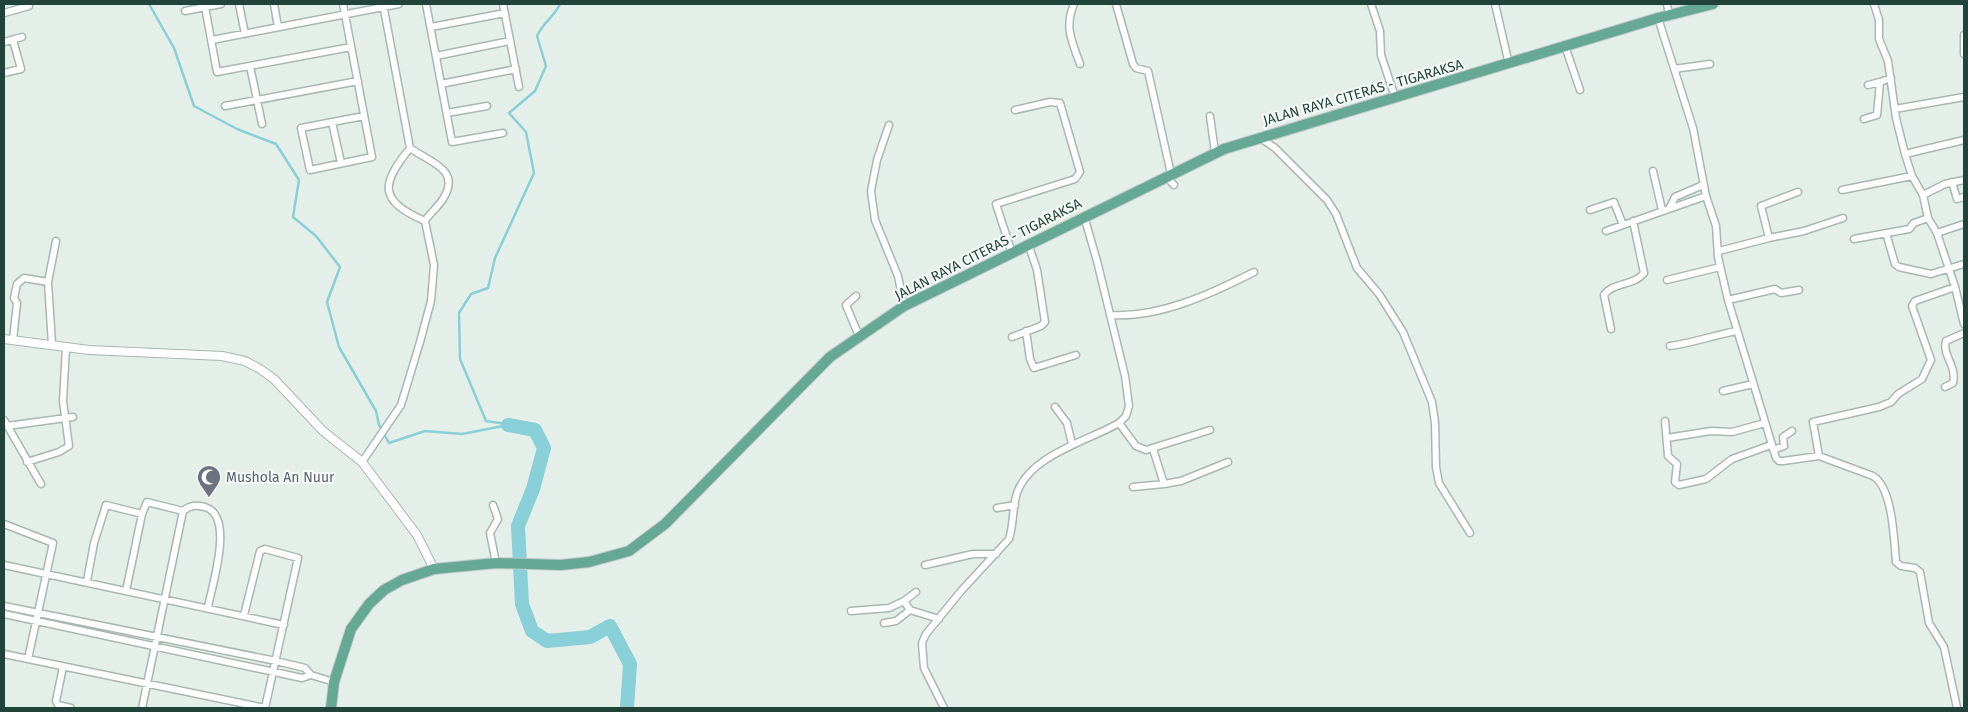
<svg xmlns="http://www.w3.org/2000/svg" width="1968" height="712" font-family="'Fira Sans',sans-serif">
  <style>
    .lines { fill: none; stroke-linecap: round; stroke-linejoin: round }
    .stream { stroke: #88cfd8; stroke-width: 2.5 }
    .river { stroke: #88cfd8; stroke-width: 14 }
    .minor-casing { stroke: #a7b8b1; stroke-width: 9 }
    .tertiary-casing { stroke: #a7b8b1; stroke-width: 10 }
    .primary-casing { stroke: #c1cac8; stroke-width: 12 }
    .minor { stroke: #fff; stroke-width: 6 }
    .tertiary { stroke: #fff; stroke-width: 8 }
    .primary { stroke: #65a894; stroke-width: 10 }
    .labels { text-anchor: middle; stroke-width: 4; stroke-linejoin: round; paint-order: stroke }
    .street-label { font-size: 14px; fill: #224339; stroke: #f6fbf8 }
    .worship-label { font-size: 14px; fill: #5b616d; stroke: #f6fbf8; text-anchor: start }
  </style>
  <rect width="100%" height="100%" fill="#e5efea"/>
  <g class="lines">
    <path class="stream" d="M149,4L174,48L194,106L237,129L276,144L299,180L293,217L316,236L340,267L327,302L339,347L376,411L379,425L389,443L425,431L462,434L508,425
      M506,424L486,421L460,359L459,313L471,294L488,288L495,258L534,173L526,132L509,113L535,91L546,66L537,36C544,21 554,17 560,4"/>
    <path class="river" d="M508,425L535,430L544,448L533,489L518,526L522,604L532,631L547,641L590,637L610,626L630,664L627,708"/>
    <g class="minor-casing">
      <path id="minor" d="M239,4L245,34
        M274,4L278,27
        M343,4L372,157L310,170L301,128L364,116
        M426,4L452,142L503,133
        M503,4L519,87
        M1074,4C1064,28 1072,41 1080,64
        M1116,4L1133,64L1136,68L1148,71L1171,174
        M1371,4L1380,31L1381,55L1395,97
        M1495,4L1509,64
        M1667,4L1669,15
        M205,7L217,72L351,47
        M185,11L221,4
        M4,13L29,6
        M1658,18L1693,128L1706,196L1716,226L1718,257L1728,300L1776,458L1779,461H1783L1819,456L1873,476C1893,488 1894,540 1896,562L1901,566L1915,568L1920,572L1929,623L1944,647L1957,708
        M431,27L505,13
        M1964,35V54
        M212,40L399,4
        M4,42L22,37
        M1565,46L1580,90
        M436,56L510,41
        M250,66L262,124
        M1674,69L1710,64
        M4,73L21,69L13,40
        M441,84L516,69
        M1868,85L1880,82
        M225,106L358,81
        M1895,109L1964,97
        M447,113L487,106
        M1210,116L1215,152
        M1864,119L1877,115L1880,82L1891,78
        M332,122L341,163
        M889,125L877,160L871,191L875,220L898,276L904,306
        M1259,137L1275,148L1327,200L1336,214L1357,268L1379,294L1403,332L1432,402L1435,423L1436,467L1439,483L1470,533
        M410,148C380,185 379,201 425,221
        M1905,154L1964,140
        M1653,171L1662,210
        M1166,176L1174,185
        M1952,182L1957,199L1964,197
        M1842,190L1912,176
        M1798,192L1761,206L1769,238L1804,231L1843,218
        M1923,195L1945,184L1964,180
        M1670,207L1675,197L1703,185
        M1590,210L1614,202L1623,225
        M1606,231L1706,196
        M1886,233L1895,264L1899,267L1931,274L1964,264
        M1937,233L1964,224
        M1854,239L1909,229L1914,223L1928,218
        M1719,251L1769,238
        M1012,253L996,204L1075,179L1080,172L1060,103L1050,102L1015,110
        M1667,280L1720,267
        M1955,287L1964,324
        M856,296L846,305L859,336
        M1728,300L1775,289L1781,293L1799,290
        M1111,315C1159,318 1211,294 1254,272
        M1611,329L1604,295C1613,282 1634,286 1644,273L1633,221
        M1026,331L1030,359L1034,368L1076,355
        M1012,337L1041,326L1045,322L1037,270L1029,246
        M13,340L17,303L14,298L17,284L24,278L48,282
        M52,344L48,282L56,241
        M1670,346C1693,343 1714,335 1737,331
        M1945,387L1953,383C1957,365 1942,356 1946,341L1964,333
        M1723,391L1753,384
        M1055,407L1067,423L1072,444
        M4,420L41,484
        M1665,421L1668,456L1677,464L1675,482L1679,485L1706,479L1732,459L1771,445
        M1119,423L1136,446L1146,450L1210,430
        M7,426L73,417
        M1667,438L1711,431L1732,432L1765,423
        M1153,449L1164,484L1181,481L1228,462
        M1773,450L1784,446L1783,437L1792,431
        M1819,456L1813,422L1879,407L1891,402L1898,394L1922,379L1931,360L1912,306L1915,301L1955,287L1937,233L1928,218L1923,195L1912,176L1905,154L1896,118L1888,61L1879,39V20L1874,4
        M27,462L59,452L69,446L63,401L66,348
        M362,462L401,405L420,342L431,301L434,265L425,221C430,213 438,207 443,199C462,169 429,162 410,148L383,4
        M1133,487L1164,484
        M493,505L498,519L490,533L496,563
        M997,508L1015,505
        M4,524L53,543L28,659L265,708
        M4,565L284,625
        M925,565L973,554H996
        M87,581L94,543L106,505L142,514L147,502L183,511C190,505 196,505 205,507C235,516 212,585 208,607
        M126,591L142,514
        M904,601L916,592
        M4,606L276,661L305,668L311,675
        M851,611L889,608L904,601L910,610
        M4,614L302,678L311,675L334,682
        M244,615L260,551L265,549L298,558L265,708
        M884,623L896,621L910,610L939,619
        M4,654L28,659
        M63,667L56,701L58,705L71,708
        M142,708L183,511
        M944,708L924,668L922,643L926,634L961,591L1009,539C1014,524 1012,508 1017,493C1030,455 1088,441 1119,423L1126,416L1129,406L1125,376L1097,261L1084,216"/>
    </g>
    <g class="tertiary-casing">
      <path id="tertiary" d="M4,339L89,350L222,356L245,361L260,369L274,379L323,431L362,462L417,535L434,569"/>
    </g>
    <g class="primary-casing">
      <path id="primary" d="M331,708L334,682L351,629L369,604L384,590L402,580L434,569L496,563L561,565L589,562L629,551L665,524L830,357L904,306L1224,149L1658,18L1713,4"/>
    </g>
    <use href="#minor" class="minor"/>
    <use href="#tertiary" class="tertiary"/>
    <use href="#primary" class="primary"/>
  </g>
  <defs>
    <g id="mosque-pin" transform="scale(1.25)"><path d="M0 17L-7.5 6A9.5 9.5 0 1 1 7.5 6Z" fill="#6b7280" stroke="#f6fbf8"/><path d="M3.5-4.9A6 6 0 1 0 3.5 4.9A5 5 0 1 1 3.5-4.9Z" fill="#fff"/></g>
  </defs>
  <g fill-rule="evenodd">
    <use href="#mosque-pin" x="209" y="477"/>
  </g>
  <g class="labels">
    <g class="street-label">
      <text transform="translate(1363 92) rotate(-16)" y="5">JALAN RAYA CITERAS - TIGARAKSA</text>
      <text transform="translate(988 249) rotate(-27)" y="5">JALAN RAYA CITERAS - TIGARAKSA</text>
    </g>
    <g class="worship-label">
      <text x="226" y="482">Mushola An Nuur</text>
    </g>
  </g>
  <rect width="1968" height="712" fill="none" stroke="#224339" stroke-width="10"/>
</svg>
